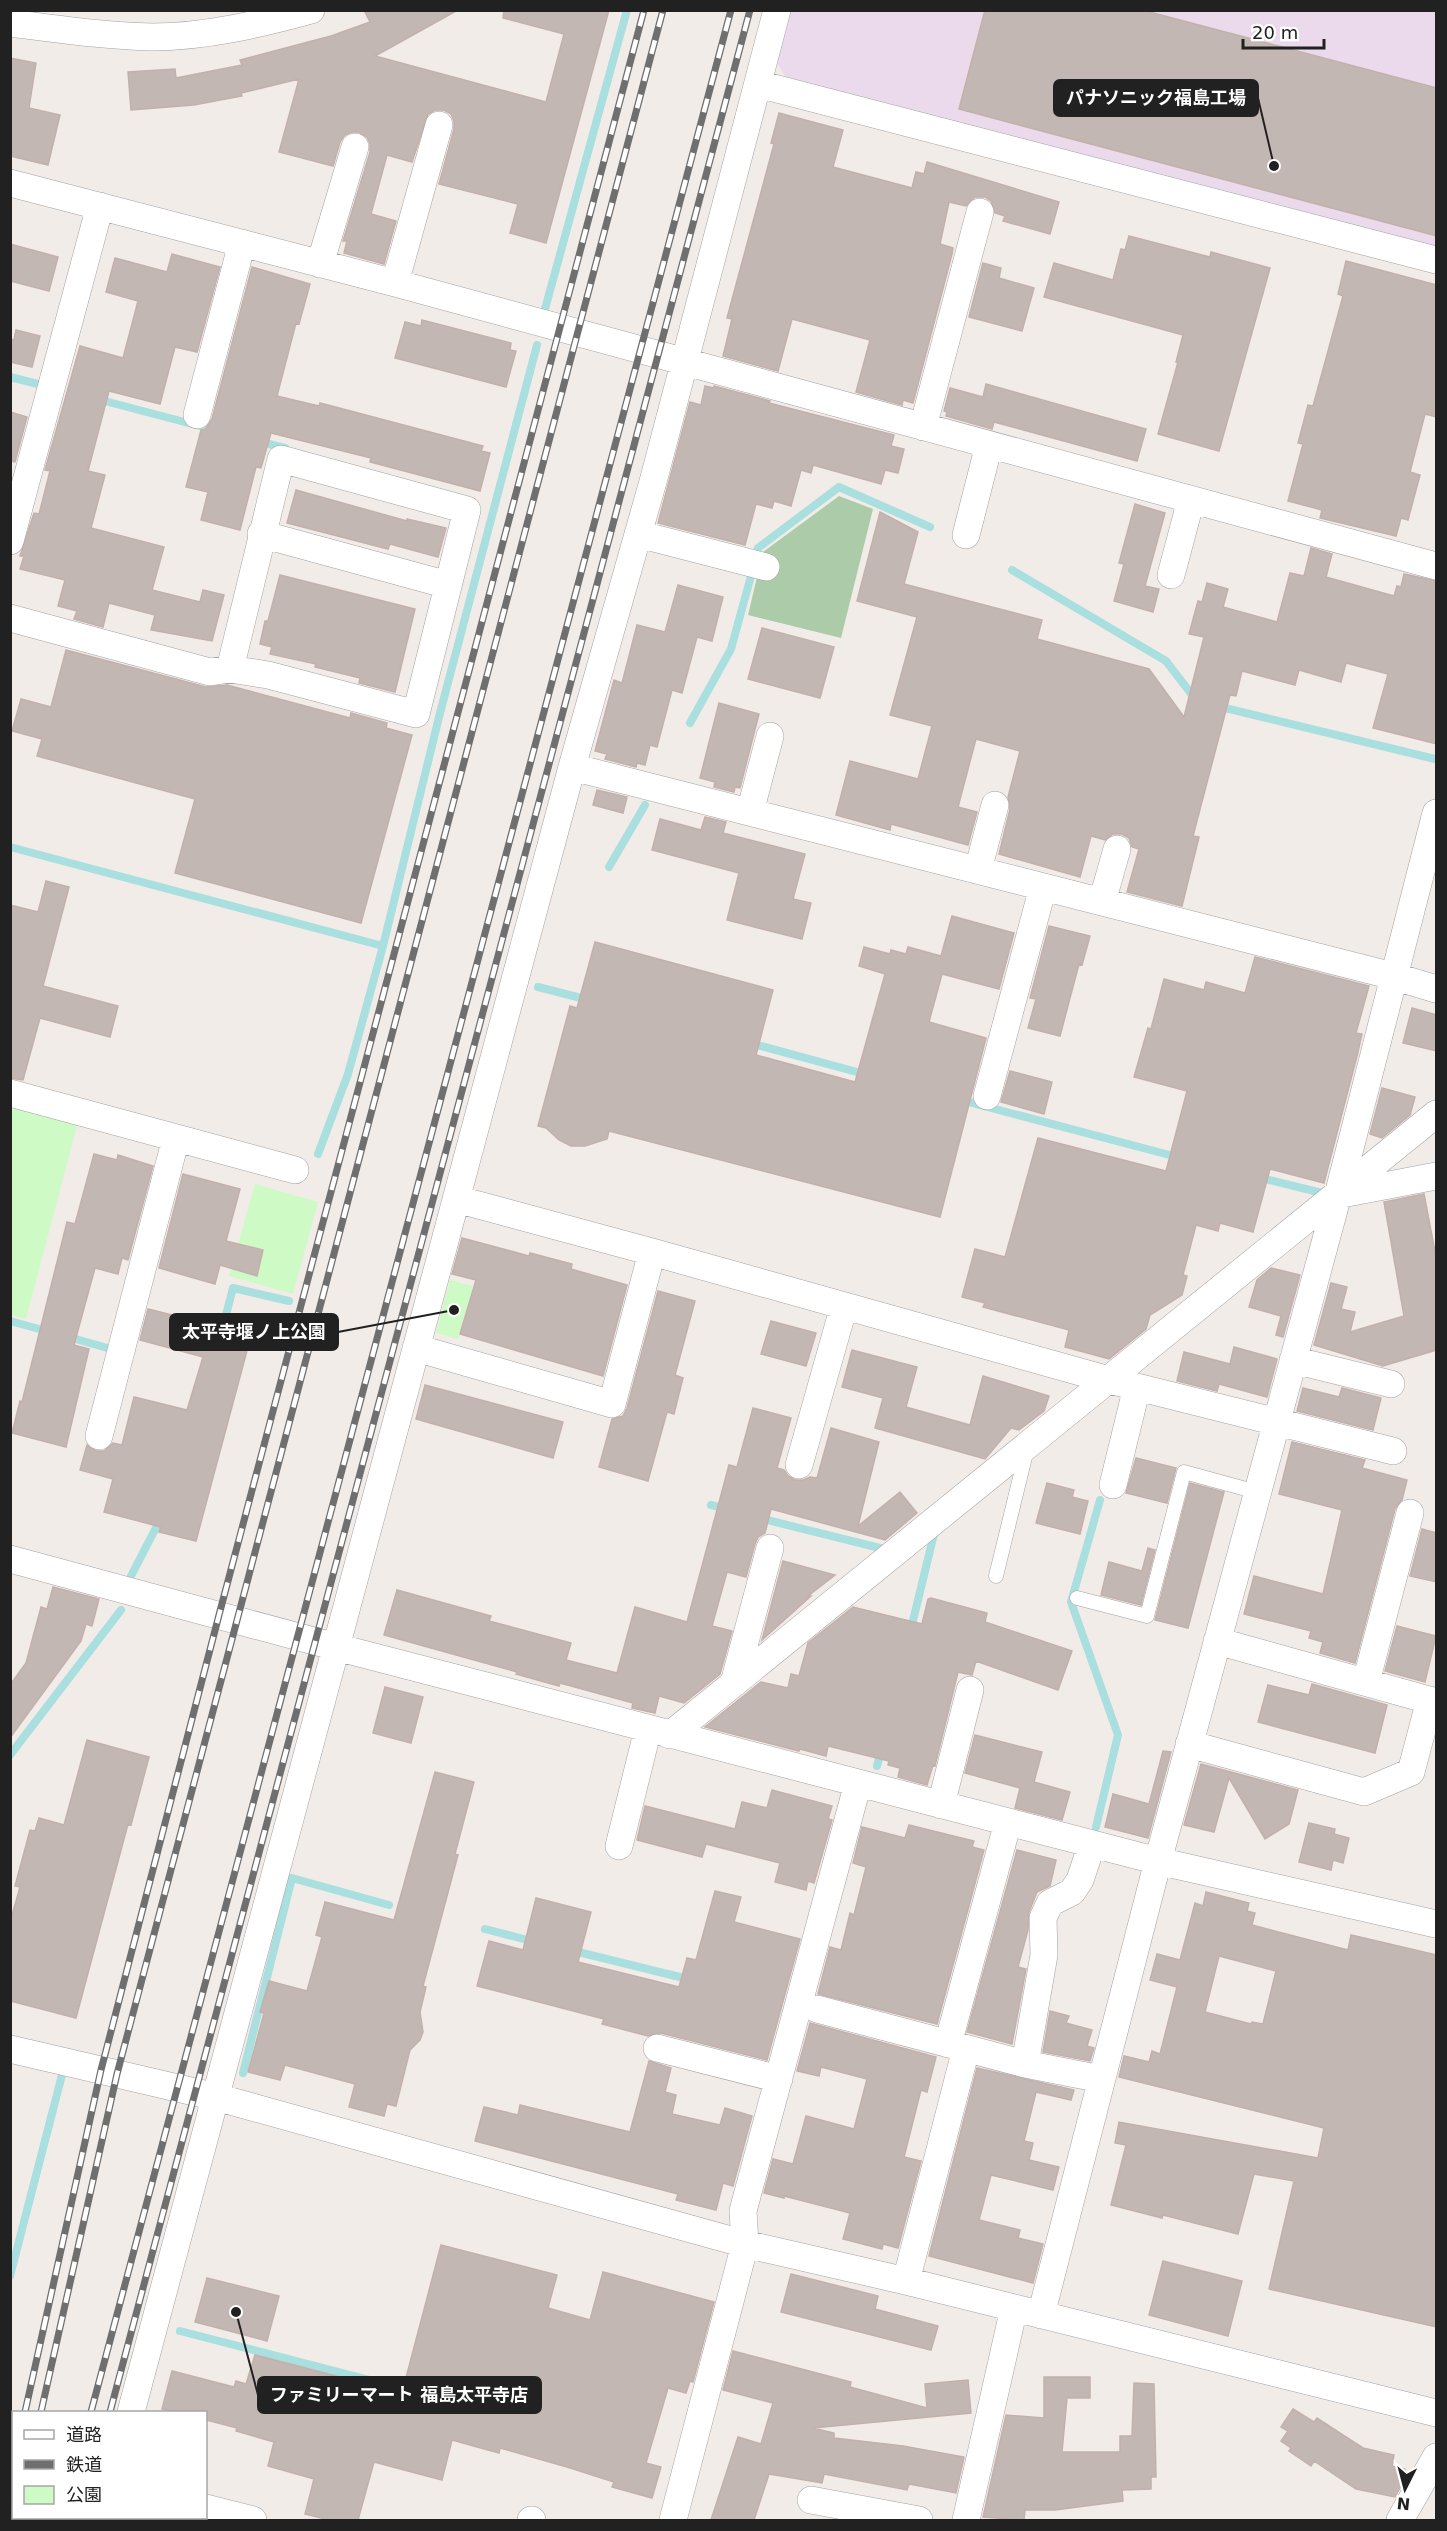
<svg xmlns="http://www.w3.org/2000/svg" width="1447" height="2531" font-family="'DejaVu Sans','Noto Sans JP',sans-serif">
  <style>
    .industrial { fill: #eadaeb }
    .cemetery { fill: #abcba9 }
    .park { fill: #cefac6 }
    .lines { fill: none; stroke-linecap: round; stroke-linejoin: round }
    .stream { stroke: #a9dfdf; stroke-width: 8 }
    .building { fill: #c3b7b4; stroke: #c4b0aa; stroke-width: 1.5; fill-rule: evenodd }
    .lane-casing { stroke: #a2a2a2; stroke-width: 15 }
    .street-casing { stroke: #a2a2a2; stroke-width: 28 }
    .lane { stroke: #fff; stroke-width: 14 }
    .street { stroke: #fff; stroke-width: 27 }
    .rail-casing { stroke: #6f6f6f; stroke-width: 7 }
    .rail { stroke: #fff; stroke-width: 4.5; stroke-dasharray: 14; stroke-linecap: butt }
    .leader { fill: none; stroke: #212121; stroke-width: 2 }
    .callout-dot { fill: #212121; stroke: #fff; stroke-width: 2 }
    .callout { fill: #212121; stroke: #212121; stroke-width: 2 }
    .callout-label { font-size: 18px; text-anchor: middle; font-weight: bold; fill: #fff }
  </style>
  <rect width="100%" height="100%" fill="#f2ece8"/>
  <path class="industrial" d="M788,11H1436V252L788,81L775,60Z"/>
  <path class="cemetery" d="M839,496L873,509L841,638L748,615L763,552Z"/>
  <path class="park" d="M10,1104L78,1122L26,1319L11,1315Z
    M255,1184L318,1202L293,1294L229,1276Z
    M450,1280L473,1286L458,1339L436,1333Z"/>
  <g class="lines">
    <path class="stream" d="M545,309L627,10
      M10,377L42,385
      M97,399L215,430
      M257,441L285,448
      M755,559L758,548L839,487L930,527
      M1012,570L1166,661L1196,700
      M1217,706L1435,759
      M690,723L731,649L751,576
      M10,847L383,946
      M609,867L645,805
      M538,987L589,1000
      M750,1043L868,1075
      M961,1100L1181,1158
      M318,1154L348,1074L383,946L440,713L537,345
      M1257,1177L1322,1193
      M10,1321L50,1332
      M65,1336L111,1349
      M220,1338L233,1288L289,1301
      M711,1505L727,1509
      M759,1518L884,1549
      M131,1576L161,1518
      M910,1633L934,1534
      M10,1755L121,1610
      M877,1766L882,1747
      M1096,1827L1118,1735L1071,1602L1100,1500
      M485,1929L535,1942
      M570,1950L692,1980
      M243,2073L292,1878L389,1905
      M10,2276L63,2071
      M180,2331L412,2391"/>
  </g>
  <path class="building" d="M364,10H458L375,56L546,102L564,34L503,18L504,10H609L546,243L510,233L518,204L439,184L454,129V121L451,114L444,110H435L428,114L412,162L387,155L371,214L396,221L384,264L344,253L347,241H343L370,152V144L367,137L359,132H352L345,135L340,142L333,166L279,152L299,79L241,93L242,96L194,105L131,110L128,72L175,69L176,78L242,65L240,60L331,36L370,22Z
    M985,10H1142L1437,88V236L959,109Z
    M10,58L36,63L29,108L60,115L48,165L10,156Z
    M779,113L843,130L833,167L912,188L916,172L924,174L927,162L1059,202L1050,234L1003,221L1005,216L995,213L991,201L985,197H975L966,206L949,202L940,244L953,248L952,254L913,403L903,400L902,405L856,392L870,340L792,319L778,371L723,356L732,319L727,318L774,144L771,143Z
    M1129,236L1210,257L1211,252L1270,268L1219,451L1158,434L1178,362H1176L1183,335L1044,297L1054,263L1113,280L1121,249L1125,250Z
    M10,244L58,257L49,291L10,281Z
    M172,254L220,267L197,352L175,347L160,404L109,391L88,471L105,475L91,528L164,547L152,590L200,602L203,590L224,595L212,641L151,630L155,615L109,603L103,627L74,619L77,611L58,606L65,580L20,569L24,556H20L34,513L39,514L50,471L45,470L80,346L123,358L138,301L106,292L115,258L167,272Z
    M1346,261L1437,285V417L1425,414L1410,472L1420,475L1408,520L1401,518L1396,536L1320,518L1322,510L1288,501L1303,444L1298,443L1308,405L1313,406L1343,296L1338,294Z
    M983,263L1001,268L999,278L1034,288L1022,331L969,317Z
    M252,267L310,284L299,324L296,323L277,396L319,406L320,403L483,446L481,451L490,453L480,491L370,462L371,458L271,433L261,468L256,467L240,530L201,520L208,492L186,487L201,430H205L212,419Z
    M422,320L511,343L510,350L516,351L506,387L395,358L405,322L421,326Z
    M16,330L40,336L32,367L10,362V339L14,340Z
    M986,384L1146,429L1137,461L994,422L992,429L946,416L947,412L944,411L950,388L983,397Z
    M705,386L714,388V386L770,401L769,403L894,435L891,446L904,449L898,473L885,470L881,484L813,465L811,473L801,470L791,506L774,501L772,508L756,504L745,545L658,523L690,402L701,405Z
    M10,412L27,417L15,462L10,461Z
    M296,490L407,521V519L446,528L438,557L390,544L388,549L287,523Z
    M1135,504L1165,513L1145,586L1159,589L1153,612L1114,601L1124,564L1119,563Z
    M880,512L918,532L904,584L1042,620L1037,639L1149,669L1184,717L1204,637L1189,634L1198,601L1202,602L1207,583L1228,589L1223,607L1277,622L1290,573L1304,576L1311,548L1332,554L1326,577L1394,596L1397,586L1401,587L1404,574L1437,581V744L1373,728L1388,674L1346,663L1341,682L1299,670L1295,685L1242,671L1236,696L1230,695L1193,836L1199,837L1182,906L1127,892L1139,849L1132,847L1129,838L1122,834H1113L1105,840L1091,836L1080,877L999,854L1010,809L1008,797L1020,751L976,739L958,807L977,812L968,845L891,824L890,830L836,815L850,761L918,779L932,726L890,715L917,617L857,601Z
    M280,575L415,609L395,692L359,683L360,678L315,667L316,664L270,654L272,647L260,644L265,621H268Z
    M678,585L723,597L712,641L697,637L682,693L672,690L657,747L650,745L645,765L637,763L636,767L605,759L607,754L595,751L614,680L622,683L637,625L665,632Z
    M762,628L834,647L820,698L748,679Z
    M66,650L206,687L227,685L350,718L351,713L387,723L386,728L412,735L361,923L175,873L195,799L37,756L42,739L12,731L21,699L51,707Z
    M719,703L759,714L740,788L735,787L734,792L714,787L715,782L700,778Z
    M597,790L627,797L623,813L593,805Z
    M705,817L726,822L723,833L805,854L793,899L811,903L802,939L727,920L739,873L652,850L660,819L701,830Z
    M46,881L69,887L43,986L118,1006L110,1037L40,1018L23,1080L10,1078V905L38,912Z
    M952,916L1014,933L999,989L942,974L929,1022L986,1038L940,1217L609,1131L607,1139L585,1146H571L559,1140L546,1128L538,1126L570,1006L577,1008L595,942L773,990L756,1055L855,1082L885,974L859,966L864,947L890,954L891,950L906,954L908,947L941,956Z
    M1049,926L1090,936L1082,965L1079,964L1060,1036L1028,1028L1036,999L1030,998Z
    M1255,957L1369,986L1356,1033L1362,1034L1357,1056L1324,1183L1270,1169L1253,1232L1220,1223L1218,1231L1196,1225L1183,1275L1187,1276L1182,1295L1150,1315L1146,1329L1109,1359L1065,1347L1069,1330L983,1307L985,1303L962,1297L975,1249L1005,1257L1038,1138L1166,1171L1187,1091L1134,1077L1148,1028L1151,1029L1164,979L1204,990L1206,982L1245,993Z
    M1412,1008L1437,1015V1051L1403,1043Z
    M1010,1071L1052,1082L1044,1114L1001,1102Z
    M1382,1088L1415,1097L1410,1115L1382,1138L1370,1134Z
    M94,1154L117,1160L118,1155L153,1166L128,1260L122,1258L118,1274L95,1268L74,1345L89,1349L66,1447L12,1433L20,1401L22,1402L67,1222L75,1224Z
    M183,1174L240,1189L226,1241L263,1250L257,1276L220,1265L215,1284L159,1268Z
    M1424,1194L1437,1262V1350L1383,1366L1314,1345L1331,1283L1347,1287L1341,1309L1355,1312L1350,1332L1404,1316L1384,1202Z
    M462,1238L529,1256L530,1253L572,1264L571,1269L627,1285L603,1376L460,1334L476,1280L452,1274Z
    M1271,1268L1300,1275L1283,1337L1276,1335L1281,1316L1249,1307L1257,1280Z
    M658,1291L695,1301L675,1375L683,1378L674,1414L667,1412L648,1481L599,1467L612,1419L623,1416L627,1408Z
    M148,1309L229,1329L230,1326L252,1332L196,1541L159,1532L161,1527L104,1512L113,1479L80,1470L87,1445L96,1451H104L113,1443L122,1445L134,1397L187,1410L203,1357L140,1340Z
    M771,1321L816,1333L806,1366L761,1354Z
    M1234,1347L1277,1359L1267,1397L1219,1384L1217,1391L1177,1381L1184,1352L1230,1364Z
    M852,1350L917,1367L906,1407L970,1425L983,1376L1049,1396L1044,1411L1019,1430L1011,1428L985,1459L875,1428L883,1398L842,1387Z
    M425,1385L563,1422L553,1458L416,1419Z
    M1303,1388L1339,1397L1342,1388L1381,1398L1373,1430L1297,1411Z
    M753,1408L791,1418L777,1468L784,1470L788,1476L795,1480H803L810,1477L817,1478L831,1428L879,1442L858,1526L900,1492L917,1513L885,1540L771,1509L765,1533L758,1537L755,1544L746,1577L727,1572L712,1626L732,1631L720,1674L684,1703L659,1696L655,1713L632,1708L633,1703L560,1683L559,1686L516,1674L517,1672L384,1635L397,1590L491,1616L489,1621L571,1643L566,1660L617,1673L635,1607L687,1622L729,1465L737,1467Z
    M1292,1442L1365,1460L1362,1468L1407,1480L1402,1500L1395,1509L1355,1663L1320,1653L1323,1642L1309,1638L1311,1631L1244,1614L1254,1576L1323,1594L1342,1510L1279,1494Z
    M1136,1458L1176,1468L1167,1503L1126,1493Z
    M1047,1483L1074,1490L1072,1497L1088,1501L1080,1534L1036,1523Z
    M1190,1483L1224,1492L1188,1628L1155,1620Z
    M1422,1529L1437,1533V1582L1410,1576Z
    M1148,1548L1155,1550L1141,1605L1101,1595L1109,1562L1142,1571Z
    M783,1561L835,1575L808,1596H811L762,1640Z
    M53,1587L99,1599L92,1626L86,1624L81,1641L10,1738V1685L26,1663L41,1607L47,1609Z
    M931,1598L987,1613L985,1622L1072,1651L1058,1690L976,1661L972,1675L958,1672L935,1766L933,1765L927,1785L898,1777L900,1768L888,1765L889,1761L828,1746L826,1756L800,1749L799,1751L705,1727L761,1682L788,1688L791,1674L799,1676L808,1643L853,1607L922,1624L928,1599Z
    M1397,1626L1436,1636L1425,1682L1385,1671Z
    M1312,1684L1387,1705L1375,1753L1258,1722L1268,1685L1309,1695Z
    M385,1687L423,1697L411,1743L373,1733Z
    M975,1735L1042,1752L1034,1782L1070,1792L1062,1820L1015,1808L1020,1788L965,1773Z
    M87,1740L149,1757L131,1825L128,1824L76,2018L10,2001V1922L20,1887L15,1886L30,1830L35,1831L39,1818L64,1825Z
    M1163,1751L1171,1752L1148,1838L1105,1827L1113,1794L1149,1804Z
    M1201,1764L1298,1790L1289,1824L1265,1839L1229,1778L1214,1832L1184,1825Z
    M435,1772L474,1782L455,1854L458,1855L423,1986L426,1987L420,2012L423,2032L420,2040L410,2050L396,2106L387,2104L384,2116L349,2107L355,2084L285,2065L280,2080L248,2072L264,2013L260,2012L269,1981L307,1991L322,1937L316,1935L325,1902L394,1920Z
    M772,1790L832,1806L828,1819L832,1820L814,1883L808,1881L806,1890L775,1882L780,1863L706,1844L702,1857L637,1840L645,1806L735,1829L742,1802L767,1808Z
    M1309,1823L1335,1829L1334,1834L1349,1838L1343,1863L1333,1860L1331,1870L1299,1862Z
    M909,1825L974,1841L972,1847L984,1850L937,2024L818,1994L830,1947L841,1950L850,1913L854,1915L866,1867L853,1863L862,1827L905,1838Z
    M1017,1850L1056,1860L1050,1886L1037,1892L1029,1912L1028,1930L1018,1967L1026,1969L1012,2044L967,2032Z
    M715,1891L741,1897L734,1922L800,1939L767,2060L661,2033L648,2036L602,2024L604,2019L477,1986L489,1941L523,1950L536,1898L591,1912L578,1962L679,1987L687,1958L696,1960Z
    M1206,1892L1249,1903L1247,1911L1255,1913L1252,1925L1348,1950L1351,1935L1437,1955V2327L1269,2289L1294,2181L1254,2174L1238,2234L1163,2215L1162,2218L1111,2205L1126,2145L1115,2143L1119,2122L1318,2158L1324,2128L1119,2077L1124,2056L1149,2062L1152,2051L1160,2054L1177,1987L1150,1980L1157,1954L1180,1960L1195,1903L1203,1906ZM1219,1956L1276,1971L1263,2024L1252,2022L1251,2024L1205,2012Z
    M1050,2011L1069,2016L1066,2023L1092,2030L1087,2046L1094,2048L1090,2061L1043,2052Z
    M810,2023L936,2057L927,2092L921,2090L904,2157L921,2161L898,2248L883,2244L882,2249L843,2239L850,2213L784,2196V2198L764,2193L773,2159L793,2164L806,2116L854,2129L867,2079L821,2067L819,2076L797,2071Z
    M649,2061L671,2068L665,2092L676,2095L672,2114L720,2125L725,2108L752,2116L733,2186L723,2183L716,2210L676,2200L678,2194L475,2141L484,2107L518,2115L520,2105L630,2132Z
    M977,2068L1074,2090L1071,2100L1036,2092L1024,2141L1033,2143L1029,2160L1059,2167L1053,2190L991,2175L979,2220L1020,2230L1018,2238L1043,2244L1033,2283L929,2256Z
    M441,2245L557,2275L548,2308L590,2320L603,2272L714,2302L693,2382L690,2381L686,2393L668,2388L646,2463L661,2467L652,2498L612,2487L614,2482L567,2467L500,2448L499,2453L452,2440L442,2480L374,2462L358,2520H329L305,2514L314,2479L268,2466L274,2442L236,2431L237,2428L206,2420V2412H177L162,2409L172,2371L234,2387L236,2381L246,2384L255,2355L402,2393Z
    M1163,2261L1242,2281L1228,2336L1149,2315Z
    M791,2274L878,2296L875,2309L938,2326L931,2350L781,2312Z
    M207,2278L279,2296L267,2341L195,2322Z
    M733,2351L851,2382L850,2387L927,2408L925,2384L968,2380L971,2413L813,2428L834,2433V2438L903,2446L964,2457L956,2493L909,2484L907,2490L824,2474L822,2483L769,2474L754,2520H711L738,2437L761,2444L773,2403L723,2390Z
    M1044,2377H1090V2398H1067L1062,2452H1120V2436H1132L1134,2383L1154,2384L1156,2477H1151V2489L1122,2490L1123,2501L1055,2510H1025L1024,2520L983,2517L1006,2415L1044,2418Z
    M1293,2409L1314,2422L1317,2418L1363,2448L1394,2455L1392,2466L1405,2469L1401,2486L1395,2497L1356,2489L1314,2461L1311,2466L1289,2451L1291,2448L1281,2441L1288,2431L1281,2427Z"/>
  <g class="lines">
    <g class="lane-casing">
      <path id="lane" d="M996,1576L1027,1449
        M1077,1598L1147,1616L1184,1472L1257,1492"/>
    </g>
    <g class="street-casing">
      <path id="street" d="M10,23C57,29 105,36 152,37C205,37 260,24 311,10
        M758,84L1436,260
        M10,183L395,283L1436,566
        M320,264L355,147
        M395,283L439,125
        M197,415L242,243
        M923,427L980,212
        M281,459L467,510L416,714L268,675L230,669Z
        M261,534L448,585
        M638,534L766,567
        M966,535L989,445
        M10,541L100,206
        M1171,575L1191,500
        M10,618L210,672L230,669
        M572,767L1393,976L1436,989
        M750,812L770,736
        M978,870L995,805
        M1102,902L1117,849
        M10,1093L295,1170
        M987,1096L1043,887
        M1342,1194L1436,1176
        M456,1199L652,1252L1109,1380L1393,1451
        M416,1348L612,1404L652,1252
        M1293,1360L1391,1384
        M99,1436L176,1138
        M799,1465L844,1306
        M1113,1485L1137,1387
        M10,1559L336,1647L1158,1861L1436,1924
        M1217,1641L1436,1702
        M1366,1682L1410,1513
        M734,1683L770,1548
        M670,1735L1436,1114
        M1189,1744L1364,1792L1411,1772L1430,1700
        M941,1805L970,1690
        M619,1846L648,1729
        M817,2009L1025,2064L1044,1955L1043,1918L1050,1903L1072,1892L1080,1880L1092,1844
        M948,2044L1008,1822
        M657,2048L779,2079
        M10,2049L216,2097L745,2244L906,2281L1436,2413
        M1025,2064L1101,2079
        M906,2281L966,2049
        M1041,2315L1158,1861L1338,1195L1436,813
        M131,2412L572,767L654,478L777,10
        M811,2500L919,2520
        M206,2508L253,2520
        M163,2518V2520
        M105,2520L106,2518
        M531,2520H532
        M673,2520L745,2244L743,2211L858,1783
        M966,2520L1014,2308
        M1400,2520L1436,2457"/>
    </g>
    <use href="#lane" class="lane"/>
    <use href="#street" class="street"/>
    <g class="rail-casing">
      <path id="rail" d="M25,2412L101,2070L219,1615L644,10
        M41,2412L117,2074L663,10
        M91,2412L731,10
        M110,2412L750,10
        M10,2475L14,2462
        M16,2520L17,2518
        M63,2520L64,2518
        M82,2520L83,2518"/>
    </g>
    <use href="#rail" class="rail"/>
  </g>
  <path class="leader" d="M1274 166L1258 98M454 1310L338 1332M236 2312L258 2395"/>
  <g class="callout-dot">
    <circle cx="1274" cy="166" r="6"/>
    <circle cx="454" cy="1310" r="6"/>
    <circle cx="236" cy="2312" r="6"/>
  </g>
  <g class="callout">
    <rect x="1054" y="80" width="204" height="36" rx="6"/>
    <rect x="170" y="1314" width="168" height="36" rx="6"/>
    <rect x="258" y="2377" width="283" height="36" rx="6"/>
  </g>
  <g class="callout-label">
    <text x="1156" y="104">パナソニック福島工場</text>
    <text x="254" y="1338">太平寺堰ノ上公園</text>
    <text x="399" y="2401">ファミリーマート 福島太平寺店</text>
  </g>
  <rect width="1447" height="2531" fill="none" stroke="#212121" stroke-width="24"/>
  <rect x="12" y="2411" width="195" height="108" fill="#ffffff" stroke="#a6a6a6" stroke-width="1.5"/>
  <rect x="24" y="2430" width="30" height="9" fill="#ffffff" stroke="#a6a6a6" stroke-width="1.5"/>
  <text x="66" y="2441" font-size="18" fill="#212121">道路</text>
  <rect x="24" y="2460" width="30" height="9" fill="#6f6f6f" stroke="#a6a6a6" stroke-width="1.5"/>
  <text x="66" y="2471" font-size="18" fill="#212121">鉄道</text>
  <rect x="24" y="2486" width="30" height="18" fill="#cefac6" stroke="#a6a6a6" stroke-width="1.5"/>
  <text x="66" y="2501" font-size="18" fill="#212121">公園</text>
  <g transform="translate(1405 2489) rotate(186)" stroke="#ffffff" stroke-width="4.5" paint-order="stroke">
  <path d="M0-4.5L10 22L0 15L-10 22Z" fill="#212121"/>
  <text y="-9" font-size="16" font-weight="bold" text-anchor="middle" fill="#212121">N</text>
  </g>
  <path d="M1243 39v9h81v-9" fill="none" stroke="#212121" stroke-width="3"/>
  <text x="1252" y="39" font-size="18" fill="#212121" stroke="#ffffff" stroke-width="4.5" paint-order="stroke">20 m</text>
</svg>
